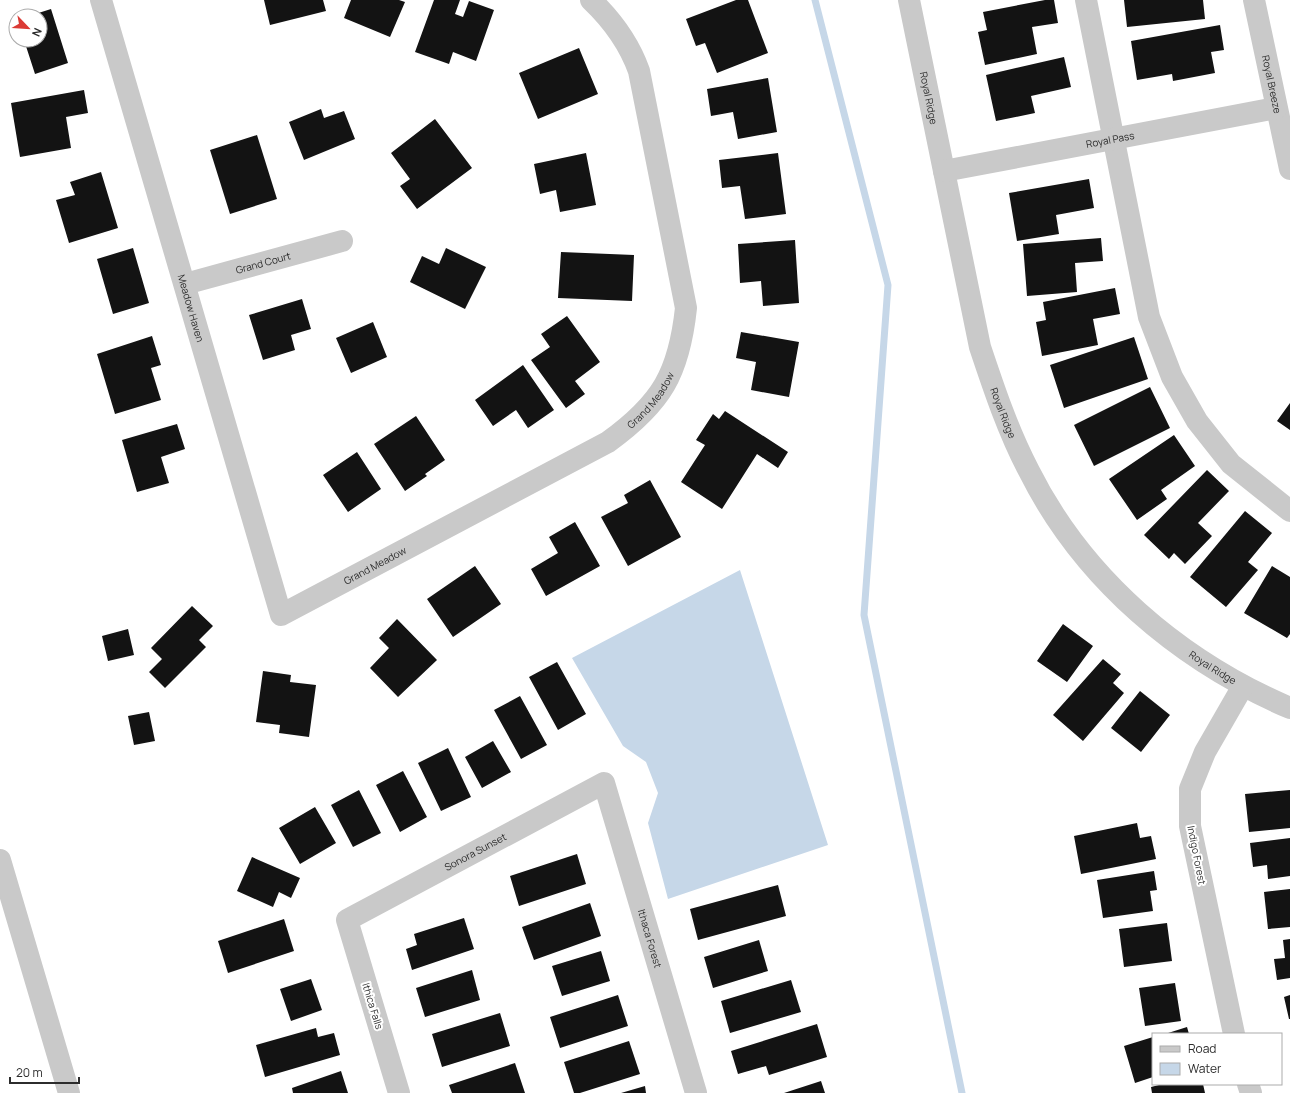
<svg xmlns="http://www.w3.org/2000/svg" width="1290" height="1093" font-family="Manrope,sans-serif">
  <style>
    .water { fill: #c6d7e8 }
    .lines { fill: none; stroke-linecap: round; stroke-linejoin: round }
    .stream { stroke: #c6d7e8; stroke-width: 7 }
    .building { fill: #131313 }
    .minor { stroke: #c9c9c9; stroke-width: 22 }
    .labels { text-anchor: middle; stroke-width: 4; stroke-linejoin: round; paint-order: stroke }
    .street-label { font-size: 10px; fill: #2c2c2c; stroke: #fff }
  </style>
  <rect width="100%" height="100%" fill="#fff"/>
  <path class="water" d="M740,570L828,845L668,899L648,823L658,793L646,762L623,746L572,658Z"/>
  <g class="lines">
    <path class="stream" d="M815,0L888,285L864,615L962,1093"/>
  </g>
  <path class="building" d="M264,0H323L326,11L270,25Z
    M351,0H399L405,2L390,37L344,18Z
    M434,0H460L455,14L463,17L469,1L494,10L476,61L453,52L449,64L415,52Z
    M736,0H748L768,53L717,73L705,43L696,46L686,19Z
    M1045,0H1054L1058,23L1032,27L1037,54L985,65L978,32L987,30L983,12Z
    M1124,0H1203L1205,19L1127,27Z
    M51,9L68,63L35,74L24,40H40V16H29Z
    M1220,25L1224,50L1211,52L1215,73L1173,81L1172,74L1137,80L1131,41Z
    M579,48L598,94L538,119L519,73Z
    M1064,57L1071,87L1031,96L1035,113L996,121L986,75Z
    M768,78L777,132L738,139L733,112L711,116L707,89Z
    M84,90L88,113L66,117L71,148L20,157L11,103Z
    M321,109L324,118L344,111L355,139L304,160L289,122Z
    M435,119L472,168L417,209L400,186L410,179L391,153Z
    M257,135L277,199L230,214L210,150Z
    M586,153L596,205L560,212L556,190L540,194L534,164Z
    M778,153L786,214L745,219L740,186L722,188L719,160Z
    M101,172L118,228L69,243L56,200L75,195L70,182Z
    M1089,179L1094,208L1056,215L1059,234L1017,241L1009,193Z
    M1101,238L1103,261L1075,263L1077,292L1027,296L1023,244Z
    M795,240L799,303L763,306L761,281L740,283L738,244Z
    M133,248L149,303L113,314L97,259Z
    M446,248L486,267L465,309L410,282L422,256L439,264Z
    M561,252L634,255L632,301L558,298Z
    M1115,288L1120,314L1093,319L1098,345L1042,356L1036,322L1046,320L1043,302Z
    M302,299L311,329L291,335L295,350L263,360L249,315Z
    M567,316L600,362L575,381L585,394L566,408L531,360L550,347L541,334Z
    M373,322L387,357L351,373L336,338Z
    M741,332L799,342L789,397L751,390L756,362L736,358Z
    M152,336L161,365L151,368L161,400L115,414L97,354Z
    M1134,337L1148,379L1064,408L1050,365Z
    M523,365L554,410L528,428L516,410L493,426L475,400Z
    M1150,387L1170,428L1094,466L1074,425Z
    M1290,403V430L1277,421Z
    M725,411L788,452L778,468L757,454L722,509L681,482L705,445L696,440L713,414L719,419Z
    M416,416L445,460L425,474L427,476L405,491L374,444Z
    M177,424L185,449L161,457L169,483L137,492L122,440Z
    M1174,435L1195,466L1161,490L1167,499L1137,520L1109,479Z
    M357,452L381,489L348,512L323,475Z
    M1207,470L1229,491L1198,523L1212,536L1185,564L1174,553L1169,559L1144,535Z
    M650,480L681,537L628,566L601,517L628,503L624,495Z
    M1245,511L1272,533L1248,562L1258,570L1226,607L1190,577Z
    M575,522L600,566L546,596L531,569L558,553L549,537Z
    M475,566L501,604L453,637L427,599Z
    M1272,566L1290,577V634L1287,638L1244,613Z
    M192,606L213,626L199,640L206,647L165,688L149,672L162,659L151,648Z
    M397,619L437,660L398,697L370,668L389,648L379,638Z
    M1063,624L1093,646L1067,682L1037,661Z
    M128,629L134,655L108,661L102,636Z
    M1103,659L1121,674L1113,683L1124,693L1083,741L1053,715Z
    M557,662L586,714L558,730L529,677Z
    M263,671L291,675L290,682L316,685L309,737L279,733L280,725L256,722Z
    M1140,691L1170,715L1141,752L1111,728Z
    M520,696L547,745L521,759L494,710Z
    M149,712L155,741L134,745L128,716Z
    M493,741L511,772L482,788L465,757Z
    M448,748L471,797L441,811L418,763Z
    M403,771L427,817L400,832L376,785Z
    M359,790L381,833L353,847L331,805Z
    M1290,790V828L1249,832L1245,794Z
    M315,807L336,843L300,864L279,828Z
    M1137,823L1140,838L1151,836L1156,859L1081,874L1074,836Z
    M1290,838V876L1268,879L1267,865L1253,867L1250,843Z
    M577,854L586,884L519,906L510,876Z
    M252,857L300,878L291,898L279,892L273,907L237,891Z
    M1154,871L1157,890L1150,891L1153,911L1103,918L1097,880Z
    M778,885L786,916L698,940L690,909Z
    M1290,889V927L1268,929L1264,892Z
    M590,903L601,936L534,960L522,927Z
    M464,918L474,949L412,970L406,949L417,945L414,934Z
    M284,919L294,951L228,973L218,941Z
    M1167,923L1172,961L1124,967L1119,929Z
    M1290,939V978L1277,980L1274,959L1285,958L1283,940Z
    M759,940L768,971L713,988L704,957Z
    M601,951L610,981L562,996L552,966Z
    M472,970L480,1000L425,1017L416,988Z
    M311,979L322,1010L291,1021L280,989Z
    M791,980L801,1012L730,1033L721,1001Z
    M1175,983L1181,1021L1145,1026L1139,988Z
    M618,995L628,1026L560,1048L550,1017Z
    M1290,995V1019H1289L1284,997Z
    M500,1013L510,1046L442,1067L432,1034Z
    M817,1024L827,1057L769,1075L766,1066L738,1074L731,1051Z
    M1187,1027L1189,1034H1165Z
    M316,1028L318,1037L334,1033L340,1055L265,1077L256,1045Z
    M1153,1037V1077L1135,1083L1124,1046Z
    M629,1041L640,1074L580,1093H574L564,1062Z
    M515,1063L525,1093H452L449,1085Z
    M341,1071L348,1093H293L292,1088Z
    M821,1081L825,1093H784Z
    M1163,1084H1203L1205,1093H1152L1151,1087Z
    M645,1086L646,1093H621Z"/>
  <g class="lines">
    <g class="minor">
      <path id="s1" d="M101,0L281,615L608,442C662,403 679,373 686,308L639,71C629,43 612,20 591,0"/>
      <path id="s2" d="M909,0L980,347C994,389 1008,431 1029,471C1083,579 1180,661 1290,708"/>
      <path d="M1086,0L1149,317L1172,377L1197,421L1231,464L1290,511"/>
      <path id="s3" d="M1254,0L1290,169"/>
      <path id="s4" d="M944,171L1276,108"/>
      <path id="s5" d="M185,284L342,241"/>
      <path d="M0,860L69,1093"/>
      <path d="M1234,1034L1190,826V789L1205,752L1243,686"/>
      <path d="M1248,1084L1251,1093"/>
      <path id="s6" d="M399,1093L347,920L604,783L696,1093"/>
    </g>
  </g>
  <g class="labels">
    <g class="street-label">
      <text dy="4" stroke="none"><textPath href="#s3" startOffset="86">Royal Breeze</textPath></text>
      <text dy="4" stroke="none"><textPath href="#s2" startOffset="100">Royal Ridge</textPath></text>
      <text dy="4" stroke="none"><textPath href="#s4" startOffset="169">Royal Pass</textPath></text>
      <text dy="4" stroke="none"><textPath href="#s5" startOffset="81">Grand Court</textPath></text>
      <text dy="4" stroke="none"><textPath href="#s1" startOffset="321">Meadow Haven</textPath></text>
      <text dy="4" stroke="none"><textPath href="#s1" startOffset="1071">Grand Meadow</textPath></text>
      <text dy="4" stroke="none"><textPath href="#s2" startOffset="424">Royal Ridge</textPath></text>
      <text dy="4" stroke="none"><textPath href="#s1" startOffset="747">Grand Meadow</textPath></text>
      <text dy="4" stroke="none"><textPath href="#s2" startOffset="760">Royal Ridge</textPath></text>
      <text dy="4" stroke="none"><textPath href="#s6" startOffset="326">Sonora Sunset</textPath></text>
      <text transform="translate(1197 855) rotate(79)" y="4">Indigo Forest</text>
      <text dy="4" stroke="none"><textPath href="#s6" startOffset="634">Ithaca Forest</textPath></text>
      <text transform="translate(373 1006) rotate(73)" y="4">Ithica Falls</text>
    </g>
  </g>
  <rect x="1152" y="1033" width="130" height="52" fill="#ffffff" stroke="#ababab"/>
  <rect x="1160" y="1046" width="20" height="6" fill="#c9c9c9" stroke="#ababab"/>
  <text x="1188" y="1053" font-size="12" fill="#2c2c2c">Road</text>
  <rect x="1160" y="1063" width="20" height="12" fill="#c6d7e8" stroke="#ababab"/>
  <text x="1188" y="1073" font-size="12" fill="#2c2c2c">Water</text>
  <g transform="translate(28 28) rotate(115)"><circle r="19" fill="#ffffff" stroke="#ababab"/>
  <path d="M0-3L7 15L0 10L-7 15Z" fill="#db3a35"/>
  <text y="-6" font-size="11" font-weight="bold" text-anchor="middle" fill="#2c2c2c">N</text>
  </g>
  <path d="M10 1077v6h69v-6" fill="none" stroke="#2c2c2c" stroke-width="2"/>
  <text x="16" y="1077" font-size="12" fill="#2c2c2c" stroke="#ffffff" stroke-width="3" paint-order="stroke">20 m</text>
</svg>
